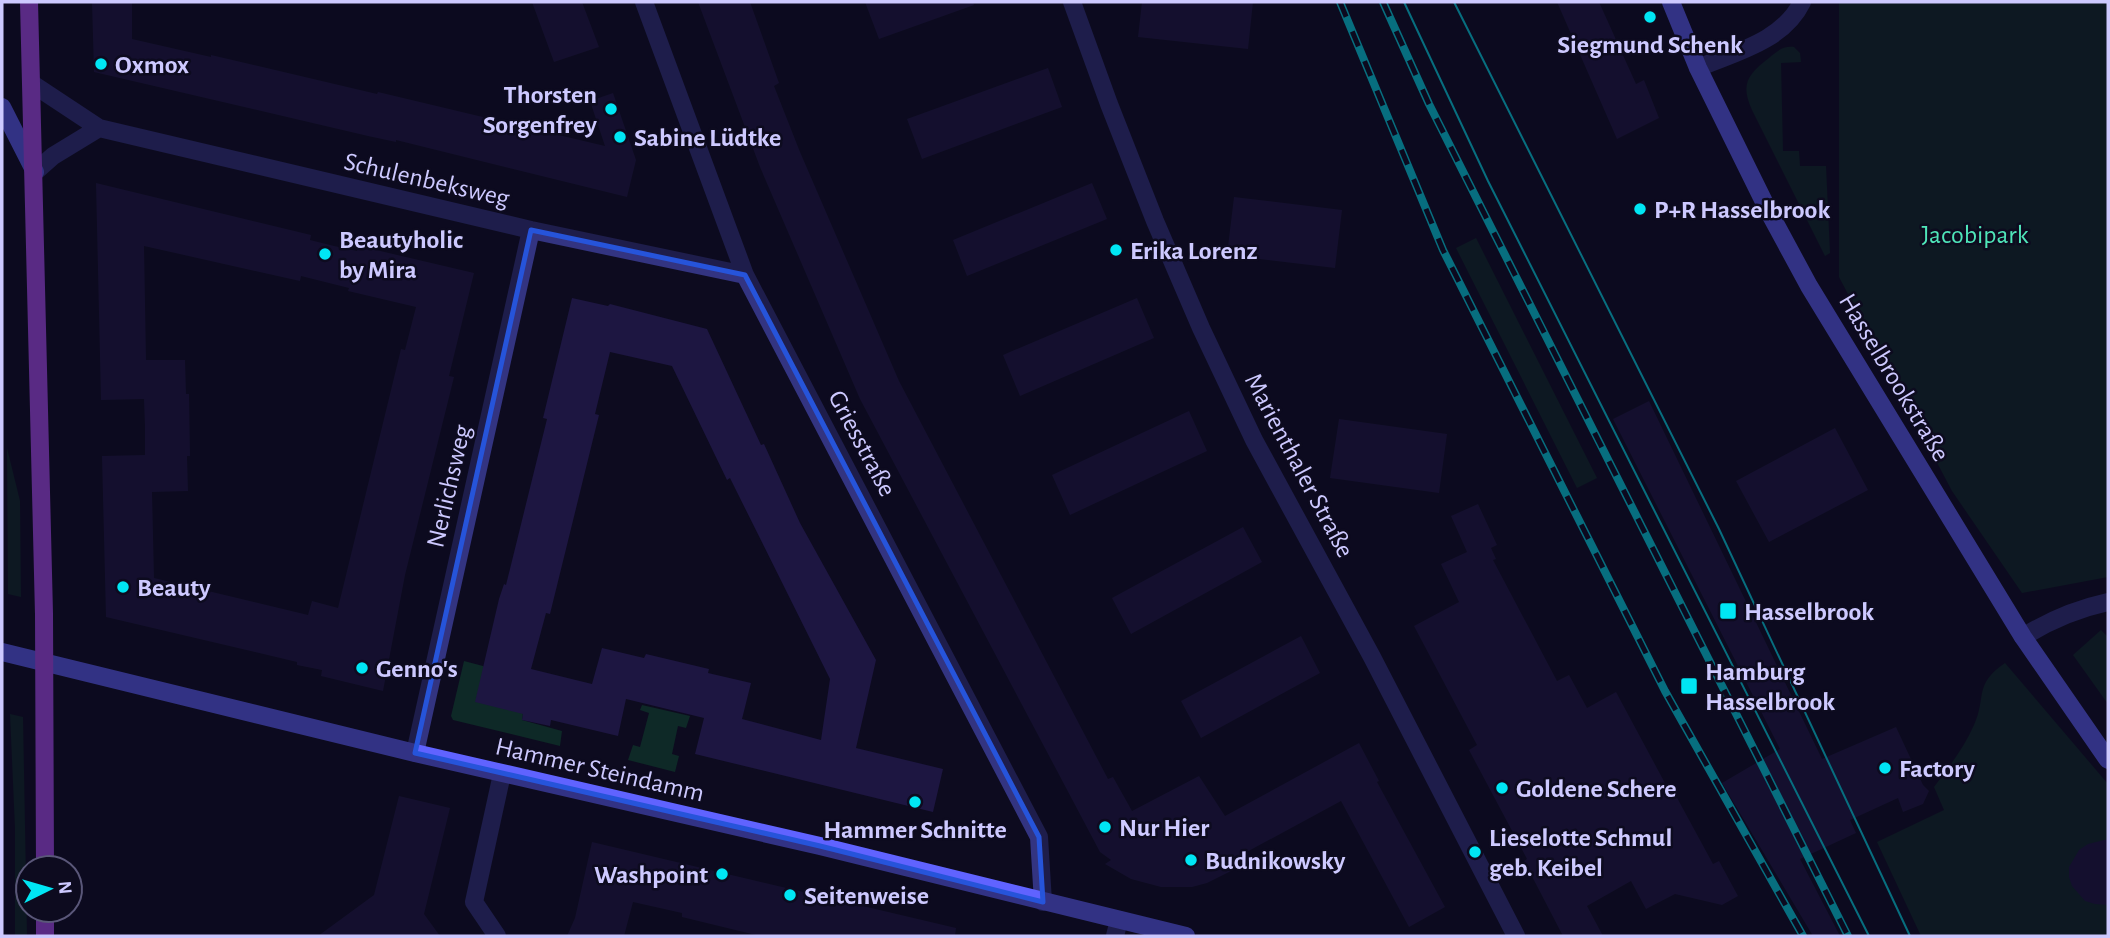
<svg xmlns="http://www.w3.org/2000/svg" width="2110" height="938" font-family="'Alegreya Sans',sans-serif">
  <style>
    .green { fill: #0e2927 }
    .building { fill: #1d1641; fill-rule: evenodd }
    .lines { fill: none; stroke-linecap: round; stroke-linejoin: round }
    .street { stroke: #333481; stroke-width: 18 }
    .secondary { stroke: #6063ff; stroke-width: 18 }
    .primary { stroke: #b650ff; stroke-width: 18 }
    .tram { stroke: #00e6f4; stroke-width: 2 }
    .rail-casing { stroke: #00e6f4; stroke-width: 8 }
    .rail { stroke: #0d0b1f; stroke-width: 5; stroke-dasharray: 16; stroke-linecap: butt }
    .marked { fill: none; stroke: #2654da; stroke-width: 5; stroke-linejoin: round }
    .poi-dot { fill: #00e6f4; stroke: #0d0b1f; stroke-width: 2.5 }
    .labels { text-anchor: middle; stroke-width: 5; stroke-linejoin: round; paint-order: stroke }
    .poi-label { font-size: 26px; font-weight: bold; fill: #cdc9ff; stroke: #0d0b1f; text-anchor: start }
    .street-label { font-size: 26px; fill: #cdc9ff; stroke: #0d0b1f }
    .park-label { font-size: 26px; fill: #4fe5b9; stroke: #0d0b1f }
  </style>
  <rect width="100%" height="100%" fill="#0d0b1f"/>
  <path class="green" d="M1839,2H2108V577L2022,593L1952,491L1839,277Z
    M1794,47L1800,53L1801,62L1781,63L1783,151H1799L1800,166H1826L1830,253L1825,256L1752,110C1740,84 1748,74 1769,58C1777,51 1783,46 1794,47Z
    M1476,238L1597,478L1577,488L1456,248Z
    M7,448L20,501L21,597L8,594Z
    M2101,630L2108,637V704L2073,655Z
    M464,661L483,666L523,714L522,720L562,731L560,746L453,720L451,716Z
    M2005,663L2108,784V936H1921L1877,842L1944,810L1934,787C1948,768 1964,748 1974,725C1987,697 1973,685 2005,663Z
    M642,705L690,716L686,728L678,726L672,754L679,756L675,772L628,760L633,745L640,747L649,713L640,710Z
    M10,714L23,717L27,936H15V828Z"/>
  <path class="building" d="M92,2H132V39L211,57V55L377,94L378,92L605,146L590,101L613,93L636,160L627,197L396,140V142L368,136L94,72Z
    M532,2H582L599,47L554,62Z
    M698,2H750L779,83L774,86L800,152L899,381L1108,779L1113,777L1132,811L1199,776L1225,816L1359,743L1379,781L1377,782L1445,907L1409,927L1341,801L1230,861L1235,869L1207,883L1192,887H1161L1131,879L1105,864L1111,860L1100,852L860,399L760,167Z
    M865,2H973L974,5L879,39Z
    M1142,2H1253L1248,49L1138,37Z
    M1557,2H1599L1636,84L1644,80L1659,118L1617,139Z
    M1048,68L1062,107L922,159L907,119Z
    M96,183L311,235L310,240L334,246L357,251L359,246L474,273L449,376L454,377L405,575L383,691L321,676L322,670L297,665V662L106,617L102,456L145,455V427L144,399L101,400ZM144,246L300,281L301,276L349,288L348,291L416,307L405,350L401,349L338,608L312,601L308,615L154,578L152,492L188,491L187,456H190L189,394H186L185,360H146Z
    M1092,183L1107,219L967,276L953,240Z
    M1234,197L1342,210L1335,268L1227,255Z
    M572,298L608,306L610,304L707,329L761,445L764,444L800,523L876,660L856,748L943,769L933,812L695,754L704,718L626,699L618,736L551,720L550,726L522,720L523,714L475,702L499,599L504,584L506,585L547,419L543,418ZM610,352L672,366L727,480L730,478L830,679L821,740L742,719L751,683L708,673L709,669L646,654L644,658L602,648L592,684L531,669L546,613L550,614L599,415L595,414Z
    M1137,298L1154,338L1020,396L1003,355Z
    M1649,401L1822,759L1896,727L1923,785L1929,791L1923,804L1903,812L1898,798L1850,820L1856,833L1800,859L1840,936H1813L1722,783L1780,749L1613,419Z
    M1189,411L1207,451L1070,515L1052,475Z
    M1339,419L1447,434L1439,493L1330,478Z
    M1835,428L1868,490L1769,542L1736,481Z
    M1478,504L1497,545L1491,548L1496,559L1493,560L1557,681L1569,675L1587,708L1616,692L1666,785L1669,783L1713,864L1719,861L1738,896L1722,905L1675,894L1646,909L1631,881L1587,906L1603,936H1563L1524,861L1527,859L1469,750L1477,745L1414,626L1459,602L1441,564L1467,552L1451,516Z
    M1243,527L1262,562L1131,634L1112,598Z
    M1301,636L1320,673L1201,738L1181,701Z
    M399,796L450,808L424,914L440,936H318L374,895Z
    M2108,839V905L2095,904L2085,901L2072,886L2069,877V867L2079,850L2088,844Z
    M592,842L956,928L955,936H760L682,917V913L633,902L624,936H567L575,918Z"/>
  <g class="lines">
    <path class="street" d="M644,2L745,275L1039,837L1043,902
      M1072,2L1109,104L1155,221L1201,328L1254,440L1372,657L1516,936
      M1698,68C1736,52 1783,41 1802,2
      M31,83L99,128L531,230L745,275
      M35,172L53,156L99,128
      M2023,637C2050,620 2076,609 2108,602
      M415,753L531,230
      M497,936L474,902L502,774
      M1115,936L1119,920"/>
    <path class="secondary" d="M1671,2L1698,68L1770,214L1809,286L2023,637L2108,760
      M2,107L35,172
      M2,652L415,753L820,846L1186,936"/>
    <path class="primary" d="M29,2L44,614L45,868
      M45,910V936"/>
    <path class="tram" d="M1404,2L1488,181L1869,936
      M1454,2L1719,529L1910,936"/>
    <g class="rail-casing">
      <path id="rail" d="M1340,2L1443,250L1665,691L1803,936
        M1383,2L1429,104L1848,936"/>
    </g>
    <use href="#rail" class="rail"/>
  </g>
  <path d="M0 0H2110V938H0ZM531,230L745,275L1039,837L1043,902L820,846L415,753Z" fill="#0d0b1f" fill-opacity=".55" fill-rule="evenodd"/>
  <path class="marked" d="M531,230L745,275L1039,837L1043,902L820,846L415,753Z"/>
  <g class="poi-dot">
    <circle cx="1650" cy="17" r="7"/>
    <circle cx="101" cy="64" r="7"/>
    <circle cx="611" cy="109" r="7"/>
    <circle cx="620" cy="137" r="7"/>
    <circle cx="1640" cy="209" r="7"/>
    <circle cx="1116" cy="250" r="7"/>
    <circle cx="325" cy="254" r="7"/>
    <circle cx="123" cy="587" r="7"/>
    <rect x="1719" y="602" width="18" height="18" rx="3.5"/>
    <circle cx="362" cy="668" r="7"/>
    <rect x="1680" y="677" width="18" height="18" rx="3.5"/>
    <circle cx="1885" cy="768" r="7"/>
    <circle cx="1502" cy="788" r="7"/>
    <circle cx="915" cy="802" r="7"/>
    <circle cx="1105" cy="827" r="7"/>
    <circle cx="1475" cy="852" r="7"/>
    <circle cx="1191" cy="860" r="7"/>
    <circle cx="722" cy="874" r="7"/>
    <circle cx="790" cy="895" r="7"/>
  </g>
  <g class="labels">
    <g class="poi-label">
      <text x="1650" y="53" text-anchor="middle">Siegmund Schenk</text>
      <text x="115" y="73">Oxmox</text>
      <text x="597" y="103" text-anchor="end">Thorsten<tspan x="597" dy="30">Sorgenfrey</tspan></text>
      <text x="634" y="146">Sabine Lüdtke</text>
      <text x="1654" y="218">P+R Hasselbrook</text>
      <text x="339" y="248">Beautyholic<tspan x="339" dy="30">by Mira</tspan></text>
      <text x="1130" y="259">Erika Lorenz</text>
      <text x="137" y="596">Beauty</text>
      <text x="1744" y="620">Hasselbrook</text>
      <text x="376" y="677">Genno's</text>
      <text x="1705" y="680">Hamburg<tspan x="1705" dy="30">Hasselbrook</tspan></text>
      <text x="1899" y="777">Factory</text>
      <text x="1516" y="797">Goldene Schere</text>
      <text x="1119" y="836">Nur Hier</text>
      <text x="915" y="838" text-anchor="middle">Hammer Schnitte</text>
      <text x="1489" y="846">Lieselotte Schmul<tspan x="1489" dy="30">geb. Keibel</tspan></text>
      <text x="1205" y="869">Budnikowsky</text>
      <text x="708" y="883" text-anchor="end">Washpoint</text>
      <text x="804" y="904">Seitenweise</text>
    </g>
    <g class="street-label">
      <text transform="translate(427 179) rotate(13)" y="9">Schulenbeksweg</text>
      <text transform="translate(1895 377) rotate(59)" y="9">Hasselbrookstraße</text>
      <text transform="translate(863 443) rotate(62)" y="9">Griesstraße</text>
      <text transform="translate(1300 465) rotate(62)" y="9">Marienthaler Straße</text>
      <text transform="translate(448 486) rotate(-77)" y="9">Nerlichsweg</text>
      <text transform="translate(600 769) rotate(13)" y="9">Hammer Steindamm</text>
    </g>
    <g class="park-label">
      <text x="1975" y="243">Jacobipark</text>
    </g>
  </g>
  <rect width="2110" height="938" fill="none" stroke="#cdc9ff" stroke-width="7"/>
  <g transform="translate(49 889) rotate(85)"><circle r="33" fill="#0d0b1f" stroke="#5a5779" stroke-width="2"/>
  <path d="M0-5L12 26L0 18L-12 26Z" fill="#00e6f4"/>
  <text y="-10" font-size="19" font-weight="bold" text-anchor="middle" fill="#cdc9ff">N</text>
  </g>
</svg>
